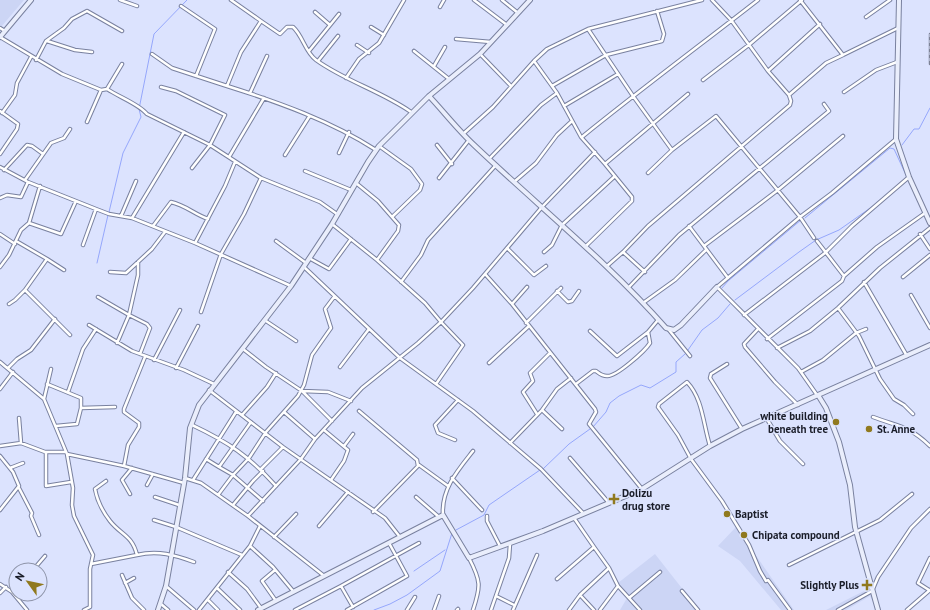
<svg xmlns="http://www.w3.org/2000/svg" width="930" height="610" font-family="'PT Sans',sans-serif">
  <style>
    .built { fill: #ccd5f5 }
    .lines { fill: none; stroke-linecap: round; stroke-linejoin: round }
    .stream { stroke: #95a7fc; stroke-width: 1 }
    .street-casing { stroke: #79819f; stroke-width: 4.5 }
    .secondary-casing { stroke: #79819f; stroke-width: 6 }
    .street { stroke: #fff; stroke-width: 2.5 }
    .secondary { stroke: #eaeefc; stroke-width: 4 }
    .rail-casing { stroke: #7d8296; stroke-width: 2.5 }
    .rail { stroke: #dce3fe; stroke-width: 1; stroke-dasharray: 3; stroke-linecap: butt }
    .poi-dot { fill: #90791e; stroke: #dce3fe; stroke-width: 1.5 }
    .labels { text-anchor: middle; stroke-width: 3; stroke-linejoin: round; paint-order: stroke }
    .poi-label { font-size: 11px; font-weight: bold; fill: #1a1d29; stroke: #dce3fe; text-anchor: start }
  </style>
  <rect width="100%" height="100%" fill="#dce3fe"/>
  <path class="built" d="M0,0H24L1,27H0Z
    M736,527L794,610H781L740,561L718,546Z
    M655,554L699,610H641L618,583Z
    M872,588L881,609L875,606L870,596L846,610H826L866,590Z
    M627,598L638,610H620Z"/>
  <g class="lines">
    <path class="stream" d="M902,145L914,129H919L930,108
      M109,212L123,153L141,117L139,109L154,34L187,0
      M805,218L890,148L894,149L906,175
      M97,263L108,215
      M722,288L728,281L801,220
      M735,300L799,252L816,240L839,230L876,204
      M688,350L702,330L718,318L730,304
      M593,427L606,412L610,403L619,396L641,385L650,388L676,372V362L685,354
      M543,469L569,444L590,429
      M456,530L484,515L489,505L540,470
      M414,571L445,550
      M374,610L390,604L407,595L440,571L452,533"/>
    <g class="street-casing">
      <path id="street" d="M120,0L137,6
        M231,0L261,21
        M474,0L507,25
        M502,0L518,13
        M800,0L843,55L898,28
        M181,6L215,29L196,76
        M440,7L444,0
        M315,12L330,25
        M866,17L890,0
        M371,27L384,35
        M0,28L5,31
        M588,29L633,96L672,150L648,173
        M0,37L62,74L101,90L107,89
        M456,39L491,42
        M47,41L75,50L92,52
        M357,45L369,53
        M309,51L339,14
        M414,51L449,79
        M152,54L172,68L227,86
        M480,54L511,86
        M36,60L46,41L64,28L72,19L87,11L122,31
        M318,61L338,36
        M534,61L557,93L581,137L605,164L688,94
        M122,64L107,89C119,97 139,104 147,114L210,145L261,178L244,214L221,254L201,312
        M434,66L445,47
        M768,71L820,24
        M346,78L359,59L379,43L404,0
        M703,80L750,44L802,0
        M552,86L606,55L662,41L664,34L657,11
        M161,87L176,91L225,115L210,145L192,168
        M844,92L876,70L897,62
        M250,93L267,56
        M789,95L826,63L843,55
        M564,106L618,74
        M0,111L18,124L17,129L0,154
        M2,113L15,95L17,83L31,57
        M87,122L101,90
        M463,134L493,107L534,61L547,49L588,29L702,0
        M582,137C640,90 699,46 758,0
        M437,145L452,164
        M379,146L411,169L422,184L420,190L392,217
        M376,150C331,121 278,102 227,86L241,52L261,21L280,34L287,27H293C303,36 305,52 316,60C345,81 381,91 411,112
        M672,150L716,116L800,217L832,193L896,139
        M339,153L349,132
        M285,155L309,117
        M229,157L264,98
        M489,159L541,105L557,93
        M0,167L28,182L96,209L109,214L132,218L195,243L291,286
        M4,170L27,145L32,146L43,154
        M305,171L351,190
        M261,178L320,202L337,214
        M439,178L469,140
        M25,180L51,143L64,138L70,129
        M514,182L536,163L557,135L572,121
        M356,183L378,201L399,225L398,231L377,260
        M0,198L7,195L21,197L28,182
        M121,216L136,181
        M132,218L184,132
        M29,223L61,234L76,201
        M332,224L377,260L425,303L441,322L463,345L436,384
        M153,226L171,202C185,205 194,214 208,219
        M689,226L728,278
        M0,234L15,244
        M920,234L930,249
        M814,238L800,217L717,287L798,368L817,395
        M16,241L47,259L25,290L70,335
        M276,241L306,263
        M817,241L844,276
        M195,243L225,186L235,162
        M83,245L96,209
        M586,246L632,201V197L605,164
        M704,246L778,190L843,136
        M507,248L534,275L546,266
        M544,252L552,245L562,225L615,176
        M623,252L645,272
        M309,258L329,269L351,239
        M47,259L64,270
        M607,266L623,252L648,226L790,105L791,101L789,95L768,71L731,20L712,0
        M0,267L9,255L21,230L29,223L40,186
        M304,267L400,358L473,411L541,469L583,513
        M110,272L126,273L152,249L165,232
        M485,274L511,303
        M903,277L930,255
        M401,282L421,255L428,240L496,165
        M864,282L907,356
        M527,287L512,304L595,409L596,412L589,424L642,489
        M629,287L679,235L829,111L824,104
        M557,291L568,302L572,301L579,291
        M911,295L930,328
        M98,297L129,315L138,275V262
        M643,303L675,280L706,250
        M9,304L15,300L25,290
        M838,308L859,336L880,379L894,399L904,405L913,414
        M744,315L825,253L852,226L909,177
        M266,321L296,341
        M526,323L561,288
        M89,325L132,351L184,370L214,384
        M758,329L744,344L745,347L775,382L798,405
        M669,330L690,356
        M590,331L617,356L648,332
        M767,339L842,281L844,276L877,247L925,213
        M117,343L129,315L147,324L150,328L140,354
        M777,348L810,331L838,308L880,268L930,228
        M243,349L266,367L302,391L332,421
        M154,360L180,310
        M0,362L44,399L67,454L73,488L72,505L74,516L93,555L90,569V607L84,610
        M489,363L529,326
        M727,364L711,374L710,378L742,429
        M340,367L369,329
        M8,368L17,359L31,350L55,319
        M176,368L198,326
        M801,372L823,360L856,333L866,329
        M47,384L81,398V408
        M576,384L593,371H596C600,374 602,376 607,376C616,377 645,351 650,343L648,332L658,320
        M0,389L13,372
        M209,390L283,447L385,518L400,537
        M302,391L328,392L351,401
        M68,392L83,349L96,329
        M44,399L51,369
        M542,410L562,429
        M359,411L417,460L418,466L373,512
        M284,412L315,439
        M537,414L523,392L533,381L530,373L550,353
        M242,415L267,387L276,373
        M873,417C899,427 908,425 930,446
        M19,418L21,443
        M767,419L780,441L803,464
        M251,422L219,467L233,475L263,501
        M192,425C228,442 249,456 276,486
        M56,426L77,424L81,408L115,407
        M324,430L348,450L344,461L331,480
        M455,440L438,433L435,425L458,400
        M510,443L542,410L557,389L571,378
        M0,446L21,443L45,452H66
        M344,446L353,434
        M710,446C703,424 703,399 687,382L659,404L658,407L678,435L691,459L722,501L749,545L760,571L766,581L768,580L790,610
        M46,452V486L71,482
        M67,454L124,466L184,483
        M0,456L13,472L19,486L0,510
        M570,458L609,503
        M206,459L219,467
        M419,465L448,486
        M124,466L128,445L139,427V423L124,412V409L145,357
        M10,468L23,463
        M261,469L283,447
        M185,478L201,483L248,516L323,575
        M452,478L482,510
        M193,480L236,412
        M106,481L95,489C97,500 103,512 110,521C121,535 132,535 137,555C158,550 175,555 194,562
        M147,485L153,474
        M19,488L32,513L31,516L39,535
        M130,494L122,480L132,468
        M218,495L233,475L249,458L266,432L298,396L304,385L312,355L331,328L325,309L334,297
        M155,497L179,505
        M416,497L439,517
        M233,505L253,481L263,471
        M443,515C441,489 458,470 473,451
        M248,516L301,459L315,439L362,388L418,343L441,322L473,288L542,207L595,152
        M487,516V521L500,546
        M574,518L594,547
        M154,520L176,527L242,555
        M319,526L348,492
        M274,537L296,514
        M250,546L260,526
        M469,558C481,581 481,586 473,610
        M91,564L137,555
        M789,565L880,520L912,494
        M33,570L45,556
        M275,570L262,581L276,601
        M228,572L247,589L261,608
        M122,575L132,598L144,610
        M557,579L594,547L609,568L618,586L640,610
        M125,583L134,578
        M0,584L12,592L27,610
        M166,586L194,610
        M341,586L419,543
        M217,588L240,610
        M929,590L918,583L930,558
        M682,591L698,610
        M12,592L16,588
        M0,593L6,587
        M580,595L594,610
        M496,596L514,605
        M629,598L660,572
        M208,600L218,610
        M161,604L168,610
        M199,610L250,546L273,567L293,591
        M295,610L341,586L353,607
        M347,610L407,576L389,543
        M407,610L415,597
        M434,610L439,596
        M457,610L458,609
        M491,610L509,558L510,544
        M513,610L537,555
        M569,610L580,595L609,568
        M600,610L618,586
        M838,610L872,591L878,577L911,528L930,509
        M907,610L930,590"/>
    </g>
    <g class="secondary-casing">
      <path id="secondary" d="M899,0L896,139L909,177L930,223
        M0,37L31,0
        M429,96C444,112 458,130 474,145C538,206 607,261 666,328L674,330L681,325L717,287
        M818,395L826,408L839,442L850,485L855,527L878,610
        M158,610L166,586L185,478L190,428L199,405L291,286L332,224L368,162L379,146L429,96L480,54L530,0
        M258,610L443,515L469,558L543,531L642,489L710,446L742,429L930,345"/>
    </g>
    <use href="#street" class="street"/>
    <use href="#secondary" class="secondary"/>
    <g class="rail-casing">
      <path id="rail" d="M930,34V64"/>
    </g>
    <use href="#rail" class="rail"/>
  </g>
  <g class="poi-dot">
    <circle cx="836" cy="422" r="4"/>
    <circle cx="869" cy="429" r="4"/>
    <path d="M612 493h4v4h4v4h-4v4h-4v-4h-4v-4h4z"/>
    <circle cx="727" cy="514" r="4"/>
    <circle cx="744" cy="535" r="4"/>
    <path d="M865 579h4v4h4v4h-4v4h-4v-4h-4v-4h4z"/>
  </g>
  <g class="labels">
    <g class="poi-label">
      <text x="828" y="420" text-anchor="end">white building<tspan x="828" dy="13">beneath tree</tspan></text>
      <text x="877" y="433">St. Anne</text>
      <text x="622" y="497">Dolizu<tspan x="622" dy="13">drug store</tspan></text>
      <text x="735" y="518">Baptist</text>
      <text x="752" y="539">Chipata compound</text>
      <text x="859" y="589" text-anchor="end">Slightly Plus</text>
    </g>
  </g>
  <g transform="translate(28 582) rotate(303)"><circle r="19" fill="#dce3fe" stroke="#8e94a9"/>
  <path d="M0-3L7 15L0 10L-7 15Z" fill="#90791e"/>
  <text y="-6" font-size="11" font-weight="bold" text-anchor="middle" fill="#1a1d29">N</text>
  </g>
</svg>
